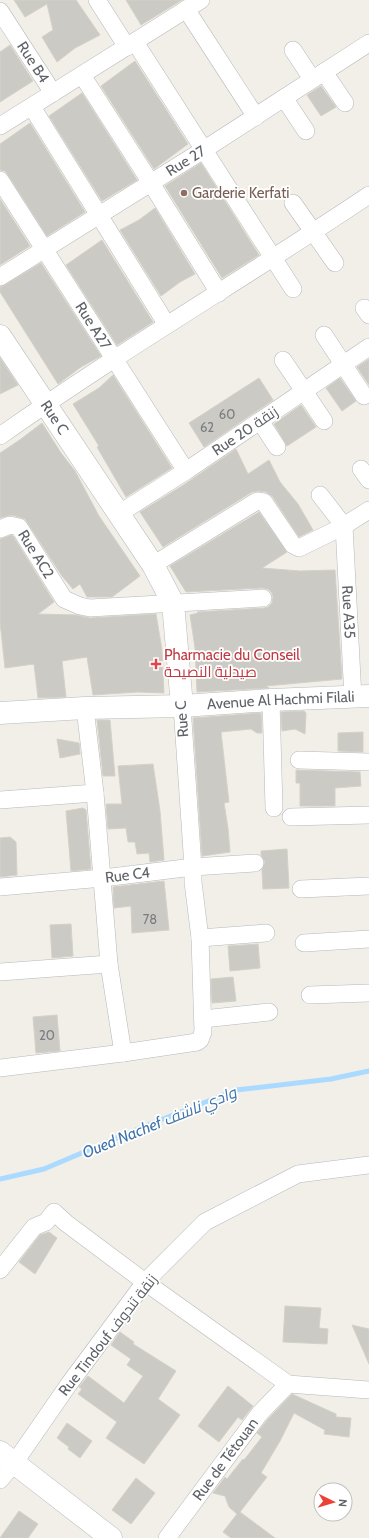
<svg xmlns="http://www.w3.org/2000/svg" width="369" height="1538" font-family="Cabin,Cairo,sans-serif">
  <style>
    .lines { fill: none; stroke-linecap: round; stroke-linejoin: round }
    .stream { stroke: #aadaff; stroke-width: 5 }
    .building { fill: #cccac5; stroke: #d6d1c6 }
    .street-casing { stroke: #b5b8bc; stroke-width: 18 }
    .secondary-casing { stroke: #b6babf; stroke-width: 23 }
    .street { stroke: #fff; stroke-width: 17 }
    .secondary { stroke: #fff; stroke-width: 22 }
    .education-dot { fill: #8d6e63; stroke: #fff; stroke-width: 1.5 }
    .health-dot { fill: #e0444e; stroke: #fff; stroke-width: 1.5 }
    .labels { text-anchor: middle; stroke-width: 3.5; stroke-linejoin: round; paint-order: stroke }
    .number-label { font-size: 13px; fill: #7a7d7f }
    .street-label { font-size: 15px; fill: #5f6368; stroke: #fff }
    .education-label { font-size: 15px; fill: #785e54; stroke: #fff; text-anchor: start }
    .health-label { font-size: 15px; fill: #be3a42; stroke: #fff; text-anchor: start }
    .water-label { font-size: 16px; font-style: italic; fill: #4174aa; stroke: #fff }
  </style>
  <rect width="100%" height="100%" fill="#f1efe8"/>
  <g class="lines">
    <path class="stream" d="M0,1179L44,1169L138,1129L236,1090L331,1079L369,1071"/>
  </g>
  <path class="building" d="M14,0H76L100,35L75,48L57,62L42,37L53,30L47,4L25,17Z
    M126,0H182L141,25Z
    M10,45L33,81L0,102V52Z
    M135,61L188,144L154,169L101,86Z
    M321,86L336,107L321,116L307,95Z
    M82,93L137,180L102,201L49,116Z
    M30,123L85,212L47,236L8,175L5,171L0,170V144Z
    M201,163L259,255L222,278L165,186Z
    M0,199L30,246L0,265Z
    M155,208L195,274L180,282L161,296L120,230L139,220Z
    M102,240L153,322L117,345L66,265Z
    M41,263L101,356L81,367L58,384L0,292V287L5,285Z
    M0,358L18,385L0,394Z
    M369,359V385L357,367Z
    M113,375L172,468L126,497L97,447L99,446L73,404L99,388Z
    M259,378L273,400L204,447L189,423Z
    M340,378L356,401L342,411L326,388Z
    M301,405L316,427L287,446L274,424Z
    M42,423L61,453L75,471L99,516L140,576L112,597H87L80,584L73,589L62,576L25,519L12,515L0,518V453L21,439Z
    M236,449L248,474L269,460L280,482L298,504L313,530L299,537L272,496L266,492L258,491L252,492L163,547L140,512L185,484Z
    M259,512L287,552L262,568L300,571L335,570L342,679L266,686L269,688L197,692L195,648L190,615L198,613L197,612L264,608L268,607L272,603L273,597L272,593L268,589L262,588L186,592L170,566Z
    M11,535L13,536L54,602L38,614L76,615L90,618L156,614L162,650L164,693L138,692L93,695L87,657L62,661L66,697L38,698L34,664L5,668L0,622V539Z
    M304,711L306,713L305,734L295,729L282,731L281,712Z
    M261,713L262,733H257L251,729L221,732L229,802L224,803L228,828L230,852L202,856L193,718Z
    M97,720H110L115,776H103Z
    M363,732V752L338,751V733Z
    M57,739L79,743L80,754L60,758Z
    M153,764L160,811L164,860L150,862L149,853L137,854L135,842H128L126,828L108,829L106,804H122L118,766Z
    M296,770L360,772L361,786L335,788V806H300V783H296Z
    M83,808L86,810L91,869L71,871L66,811Z
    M10,837L16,842L17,875L0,877V838Z
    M287,849L289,888L263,889L262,870L265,862L261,855V851Z
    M164,881L169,930L132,933L131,906L114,908L113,887Z
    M71,924L73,956L52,958L50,925Z
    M258,944L260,968L230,971L228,946Z
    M233,977L236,1001L212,1003L211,979Z
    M57,1015L60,1051L36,1053L33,1017Z
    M49,1232L57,1238L35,1274L19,1262L40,1235Z
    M285,1306L321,1308L319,1328L328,1329L327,1344L283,1342Z
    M352,1325L369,1329V1364Z
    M120,1332L134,1342L133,1344L176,1371L158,1399L180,1415L144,1464L106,1438L117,1422L78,1394L82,1389L79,1387L88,1376L124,1403L143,1376L127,1365L131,1359L111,1345Z
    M228,1386L253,1406L242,1420L238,1417L219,1442L198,1426Z
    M292,1394L336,1414V1417L351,1418L349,1437L324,1434L325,1430L294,1413L280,1441L261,1473L267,1477L240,1512L275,1538H231L223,1532L237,1514L229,1507L225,1496L213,1493L225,1477L227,1479L243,1459L244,1460L262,1437L257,1433L268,1419Z
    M67,1423L92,1441L80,1458L68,1449L69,1447L57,1438Z
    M136,1478L155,1493L131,1524L112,1510Z
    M19,1511L38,1524L28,1538H0Z"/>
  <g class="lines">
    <g class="street-casing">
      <g id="street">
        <path d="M97,0L127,47"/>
        <path d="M186,9L256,117"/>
        <path id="s1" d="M0,11L53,93"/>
        <path d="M135,42L293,289"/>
        <path d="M293,50L312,79"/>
        <path d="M324,72L345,103"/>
        <path d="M82,75L151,183L219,293"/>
        <path d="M284,98L306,131"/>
        <path d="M32,107L167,325"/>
        <path d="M0,126L201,0"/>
        <path id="s2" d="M0,180L186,471"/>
        <path d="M293,203L335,263"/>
        <path id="s3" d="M0,277L205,149L369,43"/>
        <path d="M364,308L369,315"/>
        <path d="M324,335L364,396"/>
        <path d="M283,360L324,421"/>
        <path d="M260,421L277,447"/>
        <path d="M0,436C120,351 247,277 369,195"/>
        <path d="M361,469L369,480"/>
        <path d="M320,495L344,526"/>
        <path d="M120,513L186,471L369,347"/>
        <path id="s4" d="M344,526L353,698"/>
        <path id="s5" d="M0,529L10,525L19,527L64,599L80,606L90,608L263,598"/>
        <path d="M153,565L257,501L264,502L293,545L299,548L342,527L369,510"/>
        <path d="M271,700L274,808"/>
        <path d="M85,708L95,793L109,964L123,1053"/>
        <path d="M299,760L369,762"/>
        <path d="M0,800L95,793"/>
        <path d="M291,817L369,815"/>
        <path id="s6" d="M0,887L103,878L193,867L255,863"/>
        <path d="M301,889L369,886"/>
        <path d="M200,938L266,933"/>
        <path d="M304,943L369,939"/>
        <path d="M0,972L109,964"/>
        <path d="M310,995L369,993"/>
        <path d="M203,1019L269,1012"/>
        <path d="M0,1068L123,1053L197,1042L200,1040L203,1032L200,938L193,882V867L182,706"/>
        <path d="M0,1270L34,1227L46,1222L54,1212L66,1223L145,1282L288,1384L369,1390"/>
        <path d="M0,1480L15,1462L69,1384L145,1282L205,1222L298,1174L369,1165"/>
        <path id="s7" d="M167,1538L260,1413L288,1384"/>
      </g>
    </g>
    <g class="secondary-casing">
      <g id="secondary">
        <path id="s8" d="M0,336L153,565L173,603L182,706"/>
        <path id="s9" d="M0,713L85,708L182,706L271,700L369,696"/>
        <path d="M0,1452L111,1538"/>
      </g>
    </g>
    <use href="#street" class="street"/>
    <use href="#secondary" class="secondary"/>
  </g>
  <circle class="education-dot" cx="184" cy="193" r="4"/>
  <path class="health-dot" d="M154 658h4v4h4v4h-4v4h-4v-4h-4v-4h4z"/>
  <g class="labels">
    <g class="number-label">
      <text x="227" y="419">60</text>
      <text x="207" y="432">62</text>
      <text x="150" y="924">78</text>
      <text x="47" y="1040">20</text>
    </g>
    <g class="street-label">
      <text dy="5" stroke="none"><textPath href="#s1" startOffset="61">Rue B4</textPath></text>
      <text dy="5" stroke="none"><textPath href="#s3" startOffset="219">Rue 27</textPath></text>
      <text dy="5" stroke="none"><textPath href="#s2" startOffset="173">Rue A27</textPath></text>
      <text dy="5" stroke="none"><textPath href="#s8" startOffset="98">Rue C</textPath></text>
      <text transform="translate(245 431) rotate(-34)" y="5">Rue 20 زنقة</text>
      <text dy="5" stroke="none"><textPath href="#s5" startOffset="52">Rue AC2</textPath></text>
      <text dy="5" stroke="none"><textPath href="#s4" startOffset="86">Rue A35</textPath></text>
      <text dy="5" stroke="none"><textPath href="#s9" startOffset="281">Avenue Al Hachmi Filali</textPath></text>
      <text transform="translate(182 719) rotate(-94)" y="5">Rue C</text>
      <text dy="5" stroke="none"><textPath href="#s6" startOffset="128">Rue C4</textPath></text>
      <text transform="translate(108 1335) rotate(-52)" y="5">Rue Tindouf زنقة تندوف</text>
      <text dy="5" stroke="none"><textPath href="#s7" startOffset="98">Rue de Tétouan</textPath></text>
    </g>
    <g class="education-label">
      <text x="192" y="198">Garderie Kerfati</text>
    </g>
    <g class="health-label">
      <text x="164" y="660">Pharmacie du Conseil<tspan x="164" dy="17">صيدلية النصيحة</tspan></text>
    </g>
    <g class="water-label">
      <text transform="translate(159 1122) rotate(-22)" y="6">Oued Nachef وادي ناشف</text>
    </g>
  </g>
  <g transform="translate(333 1502) rotate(95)"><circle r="19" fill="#ffffff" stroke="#bfc1c3"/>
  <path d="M0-3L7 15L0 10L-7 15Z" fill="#ea4335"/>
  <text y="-6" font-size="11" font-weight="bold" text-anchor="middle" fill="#5f6368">N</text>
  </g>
</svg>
